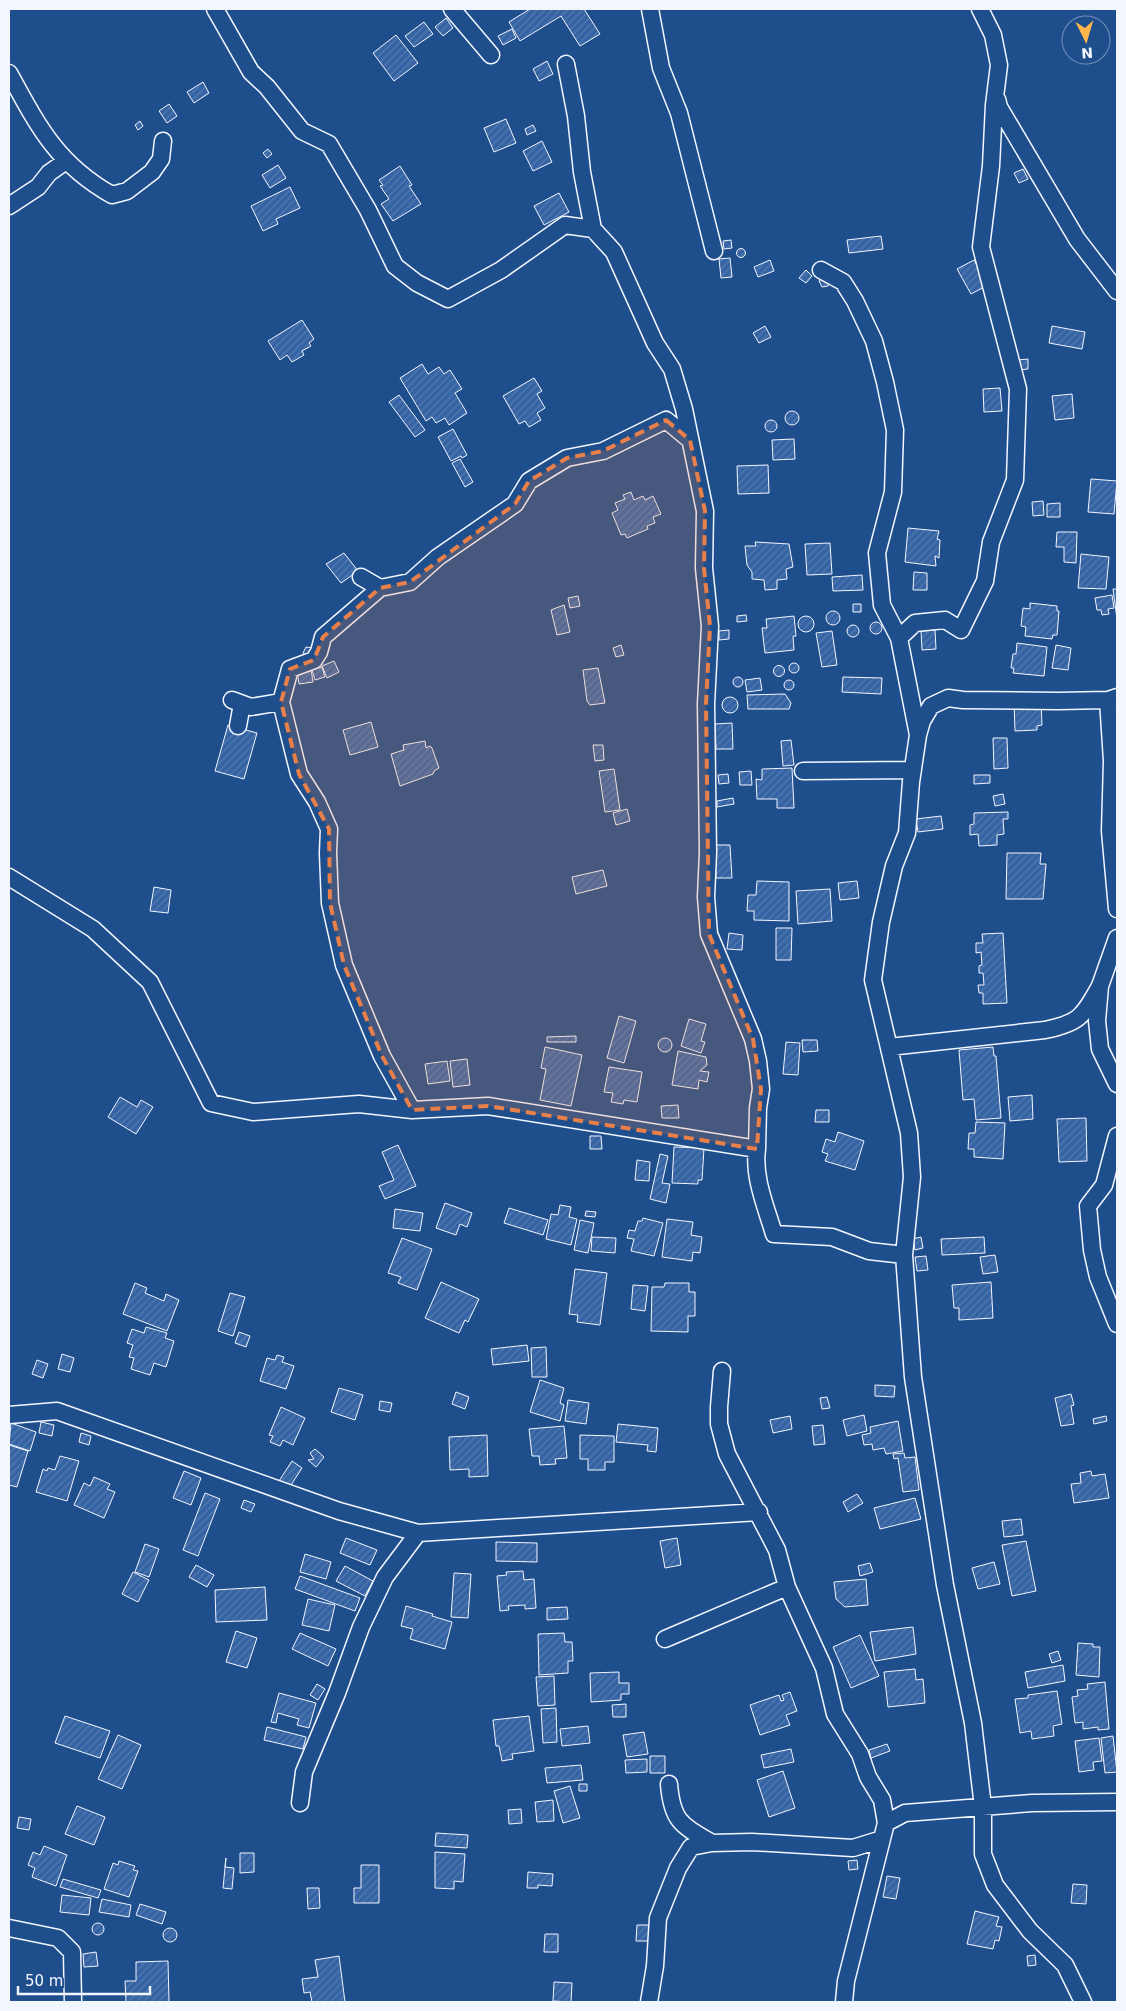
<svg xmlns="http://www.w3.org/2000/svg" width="1126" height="2011" font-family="'DejaVu Sans',sans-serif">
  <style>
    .building { fill: url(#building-hatch); stroke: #f2f6ff }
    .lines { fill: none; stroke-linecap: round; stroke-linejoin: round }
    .minor-casing { stroke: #f2f6ff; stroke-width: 19 }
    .minor { stroke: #1f4e8c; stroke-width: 16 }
    .marked { fill: #ea8049; fill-opacity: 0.2; stroke: #ea8049; stroke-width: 4; stroke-dasharray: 10 6; stroke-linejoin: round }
  </style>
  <defs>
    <pattern id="building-hatch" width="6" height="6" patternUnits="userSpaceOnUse" patternTransform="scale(1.25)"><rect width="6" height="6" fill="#3563a3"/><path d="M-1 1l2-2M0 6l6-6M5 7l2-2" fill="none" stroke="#537ab1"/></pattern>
  </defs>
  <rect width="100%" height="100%" fill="#1f4e8c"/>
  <path class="building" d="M530,9H584L600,34L580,46L561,16L520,41L509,22Z
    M446,18L453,28L443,36L435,27Z
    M424,22L433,34L414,47L405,36Z
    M512,29L516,38L503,45L498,36Z
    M396,35L418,63L394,81L373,53Z
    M547,61L553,74L539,81L533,69Z
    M203,82L209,93L194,103L187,92Z
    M169,104L177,116L167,123L159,111Z
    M506,119L516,143L494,152L484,128Z
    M140,121L143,126L138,130L135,125Z
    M533,125L536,131L527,135L525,129Z
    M542,141L552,162L533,171L523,151Z
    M268,149L272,154L267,158L263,153Z
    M278,165L286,178L270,188L262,175Z
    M400,166L412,185L409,186L421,204L393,221L381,204L389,199L380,186L383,185L379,180Z
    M1023,169L1028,179L1019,183L1014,173Z
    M290,187L300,208L276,219L278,224L263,231L251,206Z
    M559,193L569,212L544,225L534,206Z
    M881,236L883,249L849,253L847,240Z
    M731,240L732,248L724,249L723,241Z
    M736.5 253a4.5 4.5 0 1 1 9 0a4.5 4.5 0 1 1-9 0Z
    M730,258L732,277L721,278L719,259Z
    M770,260L774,271L758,277L754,267Z
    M974,260L988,285L971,294L957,269Z
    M806,270L812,276L806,283L799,278Z
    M821,278L829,283L828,286L822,287L819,281Z
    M302,320L314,339L309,343L311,346L302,351L304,355L292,362L287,355L280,360L268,341Z
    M765,326L771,337L759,343L753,333Z
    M1052,326L1085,332L1082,349L1049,343Z
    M1028,359V369L1019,370L1018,360Z
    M422,364L428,374L439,367L444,374L450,370L462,389L455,393L467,413L449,425L445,418L436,423L432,417L426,421L400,378Z
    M534,378L542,391L537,394L545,408L537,413L541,420L529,427L525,421L519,424L503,396Z
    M1000,388L1002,411L984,412L983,389Z
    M1072,394L1074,418L1055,420L1052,396Z
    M399,395L425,430L415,437L389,402Z
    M785 418a7 7 0 1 1 14 0a7 7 0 1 1-14 0Z
    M765 426a6 6 0 1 1 12 0a6 6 0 1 1-12 0Z
    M453,429L467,455L462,458L461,456L451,461L438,437Z
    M794,439L795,459L773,460L772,440Z
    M460,459L473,482L465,487L452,463Z
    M768,465L769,493L738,494L737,466Z
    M1091,479L1117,481L1114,514L1088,512Z
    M631,492L634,500L643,496L645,500L653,496L661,514L653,517L655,523L647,526L648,529L627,538L625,534L621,535L612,513L618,510L615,503L625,499L623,495Z
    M1043,501L1044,515L1033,516L1032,502Z
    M1060,503V517H1047V504Z
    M908,528L939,531L937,539L940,540L939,558L935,556L936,566L905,562Z
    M1057,532H1077L1076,563L1064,562V547H1056Z
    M755,542L789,544L793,567L786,569L787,579L777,580V589L765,590L764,580L752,579V572L747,565L745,546H756Z
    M830,543L832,574L807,575L805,544Z
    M344,553L358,571L341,583L326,564Z
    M1081,554L1109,557L1106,589L1078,588Z
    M914,572L927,573V590H913Z
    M862,575L863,590L833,591L832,577Z
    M1113,589H1117V619Z
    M1112,595L1114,608L1108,609L1109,614L1102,615L1101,610H1097L1095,598Z
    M578,596L580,606L570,608L568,598Z
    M1030,603L1057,606V611H1059L1057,635H1053L1052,639L1025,636L1026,627L1021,626L1023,608L1030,609Z
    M853,604H861V612H853Z
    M564,605L570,632L557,635L551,610Z
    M826 618a7 7 0 1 1 14 0a7 7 0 1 1-14 0Z
    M746,615L747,621L737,622V616Z
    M798 624a8 8 0 1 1 16 0a8 8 0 1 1-16 0Z
    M794,616L796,636H793L794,650L765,653L762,628H767L766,619Z
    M870 628a6 6 0 1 1 12 0a6 6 0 1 1-12 0Z
    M847 631a6 6 0 1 1 12 0a6 6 0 1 1-12 0Z
    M729,630V639L719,640V631Z
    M935,630L936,649L922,650L921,631Z
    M832,631L837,665L822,667L816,633Z
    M1017,643L1047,647L1044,676L1013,673L1014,668H1011L1013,654H1016Z
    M621,645L624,655L616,657L613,648Z
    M1056,645L1071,648L1068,670L1052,668Z
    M306,647L313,648L308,658L303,653Z
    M334,661L339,672L327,678L322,666Z
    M789 668a5 5 0 1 1 10 0a5 5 0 1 1-10 0Z
    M773.5 671a5.5 5.5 0 1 1 11 0a5.5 5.5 0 1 1-11 0Z
    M322,667L325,677L315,680L312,670Z
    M598,668L605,703L590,705L587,701L583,670Z
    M311,669L313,682L299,684L297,671Z
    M733 682a5 5 0 1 1 10 0a5 5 0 1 1-10 0Z
    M843,677L882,678L881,694L842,692Z
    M760,678L762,690L747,692L745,680Z
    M784 685a5 5 0 1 1 10 0a5 5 0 1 1-10 0Z
    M785,694L791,703L789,709H748L747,695Z
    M722 705a8 8 0 1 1 16 0a8 8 0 1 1-16 0Z
    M1041,701L1042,725L1037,726V730L1015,731L1014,702Z
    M371,722L378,747L350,755L343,730Z
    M732,723L733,749H716L715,724Z
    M228,725L257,733L244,779L215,771Z
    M993,738H1007L1008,768L994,769Z
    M791,740L794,765L783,766L781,741Z
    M425,741L426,748L430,746L432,748L439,768L434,771L433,774L400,786L391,754L404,750L403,745Z
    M593,745H603L604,760L595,761Z
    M792,768L794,808H777V799H757L756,779L762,780V769Z
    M614,769L620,810L605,812L599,771Z
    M751,771L752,785H740L739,772Z
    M728,774L729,783L719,784L718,775Z
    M974,775H990V783L974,784Z
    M1003,794L1005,804L995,806L993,796Z
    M733,798L734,804L717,807V801Z
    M627,809L630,821L616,825L613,813Z
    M1008,812V819H1003L1004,834L997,835V845L979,846L978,834L970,835V825L974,824V813Z
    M941,816L943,829L918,832L916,819Z
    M715,845H730L732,878H716Z
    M1007,853H1041L1040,864H1046L1043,899H1006Z
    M603,870L607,886L576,894L572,877Z
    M757,881L789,882V921L754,920V911H747L748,895H756Z
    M857,881L859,898L840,900L838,883Z
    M154,887L171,890L168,913L150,911Z
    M830,889L832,921L798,924L796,891Z
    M776,928H792L791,960H776Z
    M729,933L743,935L742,950L727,949Z
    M1003,933L1007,1003L983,1004V993H979L978,985H984L983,973H979V966L982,965L981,952L976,953V943H983L982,934Z
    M619,1016L636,1021L624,1063L607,1058Z
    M689,1019L706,1024L701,1041L705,1042L701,1053L681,1046Z
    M576,1036V1042H547V1037Z
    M658 1045a7 7 0 1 1 14 0a7 7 0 1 1-14 0Z
    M802,1040H817L818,1051L803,1052Z
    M786,1042L800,1043L798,1075L783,1074Z
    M545,1047L582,1055L571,1106L540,1100L546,1069L541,1068Z
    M993,1047L994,1056H996L1001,1118L976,1120L974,1099L963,1100L959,1050Z
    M678,1051L706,1057L707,1065L700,1071L709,1072L707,1082L699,1080L698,1089L672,1085Z
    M467,1059L470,1085L453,1087L450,1061Z
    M447,1061L450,1081L428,1084L425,1064Z
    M609,1067L642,1072L637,1102L624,1100L623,1104L611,1102L613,1093L604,1092Z
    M1032,1095L1033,1119L1010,1121L1008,1097Z
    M120,1097L137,1107L141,1100L153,1107L136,1134L108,1117Z
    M678,1105L679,1118H662L661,1106Z
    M816,1110H829V1122H815Z
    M1086,1118L1087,1161L1059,1162L1057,1119Z
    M976,1122L1005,1123L1003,1159L974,1157V1149H968L969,1133H975Z
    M838,1132L864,1141L855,1170L825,1161L828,1154L822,1152L826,1139L835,1142Z
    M590,1136H601L602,1149H590Z
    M398,1145L416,1186L385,1199L379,1186L394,1180L382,1152Z
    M674,1147L704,1148L702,1180H698V1184L672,1183Z
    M660,1154L668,1156L662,1183L670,1184L666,1203L650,1199Z
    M637,1160L650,1162L649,1181L635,1180Z
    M445,1203L472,1213L467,1227L460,1224L456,1235L436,1228Z
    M560,1205L571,1207L569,1217L577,1219L571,1245L546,1239L551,1214L558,1215Z
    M509,1208L548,1220L543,1235L504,1223Z
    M395,1209L423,1213L420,1231L393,1228Z
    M586,1211L596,1212L595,1217L585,1216Z
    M643,1218L663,1223L654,1256L631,1251L634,1239L627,1238L629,1230L635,1231L638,1221H642Z
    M667,1219L693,1222L691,1235L702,1237L700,1253L693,1252L692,1261L662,1257Z
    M580,1220L594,1223L588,1253L574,1250Z
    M592,1237L616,1238L615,1253L591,1251Z
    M921,1237L923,1248L915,1250L913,1239Z
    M984,1237L985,1253L942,1255L941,1239Z
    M402,1238L432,1249L417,1290L398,1283L401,1277L388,1273Z
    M995,1255L998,1272L983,1274L980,1257Z
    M926,1256L928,1270L917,1271L915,1257Z
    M575,1269L607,1273L600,1325L577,1322L578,1315L569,1314Z
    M441,1282L479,1299L468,1322L465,1320L459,1333L425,1318Z
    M991,1282L993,1318L959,1320V1308H954L952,1285Z
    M135,1283L147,1288L145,1293L164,1301L166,1294L179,1300L167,1331L123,1314Z
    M665,1283H689V1292H695V1316H688V1332L651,1331L652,1287H664Z
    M633,1285L648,1286L645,1311L631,1309Z
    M230,1293L245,1297L233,1336L218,1331Z
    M146,1327L167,1333L165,1338L174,1341L166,1367L154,1363L150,1375L131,1369L134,1358L129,1357L133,1345L127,1343L132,1329L144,1333Z
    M239,1332L250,1336L246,1347L235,1343Z
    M527,1345L529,1361L493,1365L491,1349Z
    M546,1347L547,1377H532L531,1348Z
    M62,1354L74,1358L70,1372L58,1369Z
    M277,1355L284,1357L282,1362L294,1366L286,1389L260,1381L267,1358L275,1360Z
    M37,1360L48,1364L43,1378L32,1374Z
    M540,1380L564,1388L560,1403L564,1405L560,1421L530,1412Z
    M875,1385L895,1386L894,1397L875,1396Z
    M339,1388L363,1395L355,1420L331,1412Z
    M456,1392L469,1397L465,1409L452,1404Z
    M1071,1394L1074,1405L1071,1406L1074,1424L1061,1426L1055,1398Z
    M827,1397L830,1408L822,1409L820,1398Z
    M568,1400L589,1403L586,1424L565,1421Z
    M380,1401L392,1403L390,1412L379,1410Z
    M281,1407L305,1418L293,1445L283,1440L280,1446L270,1442L273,1436L269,1435Z
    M864,1415L867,1431L847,1436L843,1420Z
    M790,1416L792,1429L773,1433L770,1420Z
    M1106,1416L1107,1421L1094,1424L1093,1419Z
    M898,1421L903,1451L886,1454L884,1448L873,1450L872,1444L864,1445L862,1435L871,1433L870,1427Z
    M41,1422L54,1425L52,1436L39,1433Z
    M11,1423L36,1432L30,1451L9,1444Z
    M618,1424L658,1428L656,1452L647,1451L648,1445L616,1442Z
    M823,1425L825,1444L814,1445L812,1426Z
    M564,1426L567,1458L555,1459L556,1464L540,1465L539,1456H532L529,1429Z
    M81,1433L91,1436L89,1445L79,1442Z
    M487,1435L488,1476L469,1477V1469L450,1470L449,1437Z
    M580,1435L614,1436V1462H605V1470H588V1459H580Z
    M9,1445L28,1451L17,1487L9,1485Z
    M315,1449L324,1457L316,1467L308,1460L314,1459L310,1453Z
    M904,1453L905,1458L915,1457L919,1490L903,1492L898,1458L894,1459L893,1454Z
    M60,1456L79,1461L67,1501L36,1492L43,1469L47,1471L48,1468L55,1470Z
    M292,1461L302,1468L289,1488L279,1481Z
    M184,1471L201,1478L191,1505L173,1498Z
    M1091,1471L1092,1476L1105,1474L1109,1498L1074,1503L1071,1484L1081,1483L1080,1473Z
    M94,1477L110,1484L107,1489L115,1492L104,1518L74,1505L84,1483L90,1486Z
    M205,1493L220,1499L198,1556L183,1550Z
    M857,1494L863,1503L848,1512L843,1502Z
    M915,1498L921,1519L880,1529L874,1508Z
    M244,1500L255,1504L251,1512L241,1508Z
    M1021,1519L1023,1535L1004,1537L1002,1521Z
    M346,1538L377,1550L370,1565L340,1553Z
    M677,1538L681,1565L665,1568L660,1541Z
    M1026,1541L1036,1591L1012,1596L1002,1545Z
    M496,1542L537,1543V1562L496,1561Z
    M145,1544L159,1549L149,1577L135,1572Z
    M305,1554L331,1562L326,1579L300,1572Z
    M994,1562L1000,1584L978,1589L972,1568Z
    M870,1563L873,1572L860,1576L858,1566Z
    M196,1565L214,1575L207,1587L189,1577Z
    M345,1566L373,1581L365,1596L336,1581Z
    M523,1571L524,1580L534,1579L536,1608L525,1609V1605L508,1606L509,1610L500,1611L497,1576L507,1575L506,1572Z
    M133,1572L149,1580L138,1602L122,1594Z
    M454,1573L471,1574L468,1618L451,1617Z
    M300,1576L360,1598L355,1611L295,1589Z
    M866,1579L868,1605L845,1607L836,1599L834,1582Z
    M265,1587L267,1620L216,1622L215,1590Z
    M308,1599L335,1605L329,1631L302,1625Z
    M406,1606L433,1614L432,1616L452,1622L445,1649L410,1639L413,1629L401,1626Z
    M567,1607L568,1619L547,1620V1608Z
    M913,1627L916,1654L875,1661L870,1632Z
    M236,1631L257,1638L247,1668L226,1662Z
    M300,1633L336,1649L328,1666L292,1649Z
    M564,1633L565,1642H572L573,1661H568V1673L539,1675L538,1634Z
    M860,1635L879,1676L851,1688L833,1647Z
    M1078,1643L1093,1644V1647H1100L1099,1677L1076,1675Z
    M1058,1651L1061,1660L1052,1663L1049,1654Z
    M1063,1665L1065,1681L1028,1688L1025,1672Z
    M915,1669L916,1680L923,1679L925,1703L888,1707L884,1672Z
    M619,1672V1683H629V1694H621V1700L591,1702L590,1673Z
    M554,1676L555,1705L538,1706L536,1677Z
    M1105,1682L1109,1729L1098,1730V1727L1083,1729V1722L1075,1723L1072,1697L1078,1696L1077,1690L1088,1689L1087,1684Z
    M317,1684L325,1689L318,1700L310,1695Z
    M1057,1691L1062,1724L1053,1726L1054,1736L1032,1739L1031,1731L1020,1733L1015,1699L1028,1698V1695Z
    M790,1692L797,1711L786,1715L790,1725L760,1735L750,1705L779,1695L781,1701L784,1700L782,1695Z
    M279,1693L316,1703L309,1728L297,1725L299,1719L278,1713L276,1723L271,1722Z
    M626,1704V1717H613L612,1705Z
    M556,1708L557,1742L543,1743L541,1709Z
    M65,1716L110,1731L100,1758L55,1743Z
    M529,1716L534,1751L512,1754L513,1759L502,1761L499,1746H496L493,1720Z
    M588,1726L590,1743L562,1746L560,1729Z
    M267,1727L306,1737L303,1749L264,1740Z
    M644,1732L648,1754L627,1757L623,1735Z
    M118,1735L141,1745L122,1789L98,1779Z
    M1113,1736L1117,1772L1105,1773L1101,1738Z
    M1099,1738L1102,1761L1093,1762L1094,1770L1079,1772L1075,1741Z
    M887,1744L890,1751L871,1758L869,1750Z
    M791,1749L794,1762L764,1768L761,1755Z
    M650,1756H665V1773H650Z
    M647,1759V1772L626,1773L625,1760Z
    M581,1765L583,1780L547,1783L545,1768Z
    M783,1771L795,1808L769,1817L757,1780Z
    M579,1784H587V1791H579Z
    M570,1786L580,1818L563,1823L554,1791Z
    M553,1800L554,1821L537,1822L535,1802Z
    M77,1806L105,1817L94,1845L65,1834Z
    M521,1809L522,1823L509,1824L508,1810Z
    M19,1817L31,1819L29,1830L17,1828Z
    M436,1833L468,1835L467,1848L435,1846Z
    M44,1846L67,1855L56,1886L32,1877L35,1868L28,1865L33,1852L40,1855Z
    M435,1852L465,1854L463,1882L454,1881V1889L435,1888Z
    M240,1853H254V1872L240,1873Z
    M226,1858L225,1867L234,1868L232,1889L223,1888Z
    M857,1860L858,1869L849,1870L848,1861Z
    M119,1861L135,1866L133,1870L138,1871L129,1897L104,1889L113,1863L118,1865Z
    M361,1865H379V1903H354V1888H361Z
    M528,1872L553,1874L552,1886L538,1885V1888H527Z
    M887,1876L900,1878L896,1899L883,1897Z
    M63,1879L101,1890L98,1898L60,1887Z
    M1073,1884L1087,1885L1086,1904L1071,1903Z
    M307,1888H319L320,1908L308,1909Z
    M62,1895L91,1898L89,1915L60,1912Z
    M102,1899L131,1905L129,1917L99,1912Z
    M140,1904L166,1912L162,1924L136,1915Z
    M975,1911L999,1917L996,1926L1002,1927L999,1941L995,1940L993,1949L967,1944Z
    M92 1929a6 6 0 1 1 12 0a6 6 0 1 1-12 0Z
    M637,1925H651L650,1941H636Z
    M163 1935a7 7 0 1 1 14 0a7 7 0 1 1-14 0Z
    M545,1934H558V1952H544Z
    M96,1952L98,1966L84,1967L83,1954Z
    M1035,1955L1036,1965L1028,1966L1027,1956Z
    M339,1956L345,2002H312L310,1992L304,1993L302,1979L318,1977L315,1960Z
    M168,1961L169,2002H126L125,1981H136V1962Z
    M554,1982L572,1983L571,2002L553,2001Z"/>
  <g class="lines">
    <g class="minor-casing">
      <path id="minor" d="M215,9L251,72L267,87L302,131L329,144L368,210L395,266L417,283L448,299L501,270L565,225L593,229
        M452,9L491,55
        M650,9L661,68L679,113L714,251
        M566,64L576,116L582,172L593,229L614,252L655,343L672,369L684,409L705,511L704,568L710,626L706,704L708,852L706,897L709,934L753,1039L758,1061L761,1089L758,1108L757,1149
        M9,73C38,126 57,164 112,195L127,191L152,172L161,159L163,141
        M997,99L999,107L1077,239L1117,291
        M9,206L38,187L49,173L66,161
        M821,270L843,282L855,301L874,341L885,382L895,430L893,492L877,553L882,605L899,638
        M361,577L380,588L410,582L438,557L515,504L529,481L567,458L603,451L666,420L690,440
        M380,588L323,637L319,652L314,660L290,669L281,702L299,774L317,802L329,829L328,853L330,903L344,965L382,1056L412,1110
        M232,700L251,707L281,702
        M1108,700L1112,761L1110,831L1117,909
        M238,726L242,704
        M918,735L922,721L931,706L948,698L963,700L1058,701L1108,700L1117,697
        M803,771L913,770
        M9,877L93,929L150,982L211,1103L253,1112L359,1104L412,1110L488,1106L757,1149C753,1177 766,1207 774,1234L832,1237L869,1251L904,1255L913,1377L945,1585L973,1723L983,1807V1854L995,1885L1030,1931L1065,1965L1083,2002
        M1117,938L1100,986L1097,1021L1100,1049L1117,1084
        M889,1047L1045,1030C1080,1023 1083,1016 1100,986
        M1117,1136L1104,1185L1088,1206L1092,1250L1098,1277L1117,1324
        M904,1255L912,1177L909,1133L873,980L881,922L894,866L907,833L911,782L918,735L899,638L915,623L945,620L961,630L985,581L991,542L1015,480L1018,389L981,247L991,166L994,105L999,65L993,35L980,9
        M722,1371L719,1407V1424L727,1454L777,1550L787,1587L824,1668L835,1714L860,1754L868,1777L882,1800L886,1823L846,1981L844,2002
        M9,1415L57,1411L339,1511L418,1533L759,1512
        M665,1639L787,1587
        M669,1784C672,1821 681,1825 712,1843
        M300,1803L304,1772L337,1693L361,1627L385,1577L418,1533
        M886,1823L905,1813L1032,1803L1117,1802
        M9,1928L58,1938L72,1952L73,2002
        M649,2002L655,1966L658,1918L678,1868L691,1847L712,1843L752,1842L853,1848L882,1839"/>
    </g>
    <use href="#minor" class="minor"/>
  </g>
  <path class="marked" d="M666,420L690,440L705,511L704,568L710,626L706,704L709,934L753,1039L761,1089L757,1149L488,1106L412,1110L382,1056L344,965L330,903L329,829L299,774L281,702L290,669L314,660L323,637L380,588L410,582L515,504L529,481L567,458L603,451Z"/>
  <rect width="1126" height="2011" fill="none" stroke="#f2f6ff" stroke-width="20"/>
  <g transform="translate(1086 40) rotate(175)"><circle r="24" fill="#1f4e8c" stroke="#7391ba"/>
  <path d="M0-4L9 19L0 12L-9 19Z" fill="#ffb74d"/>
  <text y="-8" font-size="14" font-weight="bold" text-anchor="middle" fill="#f2f6ff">N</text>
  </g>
  <path d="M18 1986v8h132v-8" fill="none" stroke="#f2f6ff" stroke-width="2.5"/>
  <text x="25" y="1986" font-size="15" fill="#f2f6ff" stroke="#1f4e8c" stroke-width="4" paint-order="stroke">50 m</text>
</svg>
